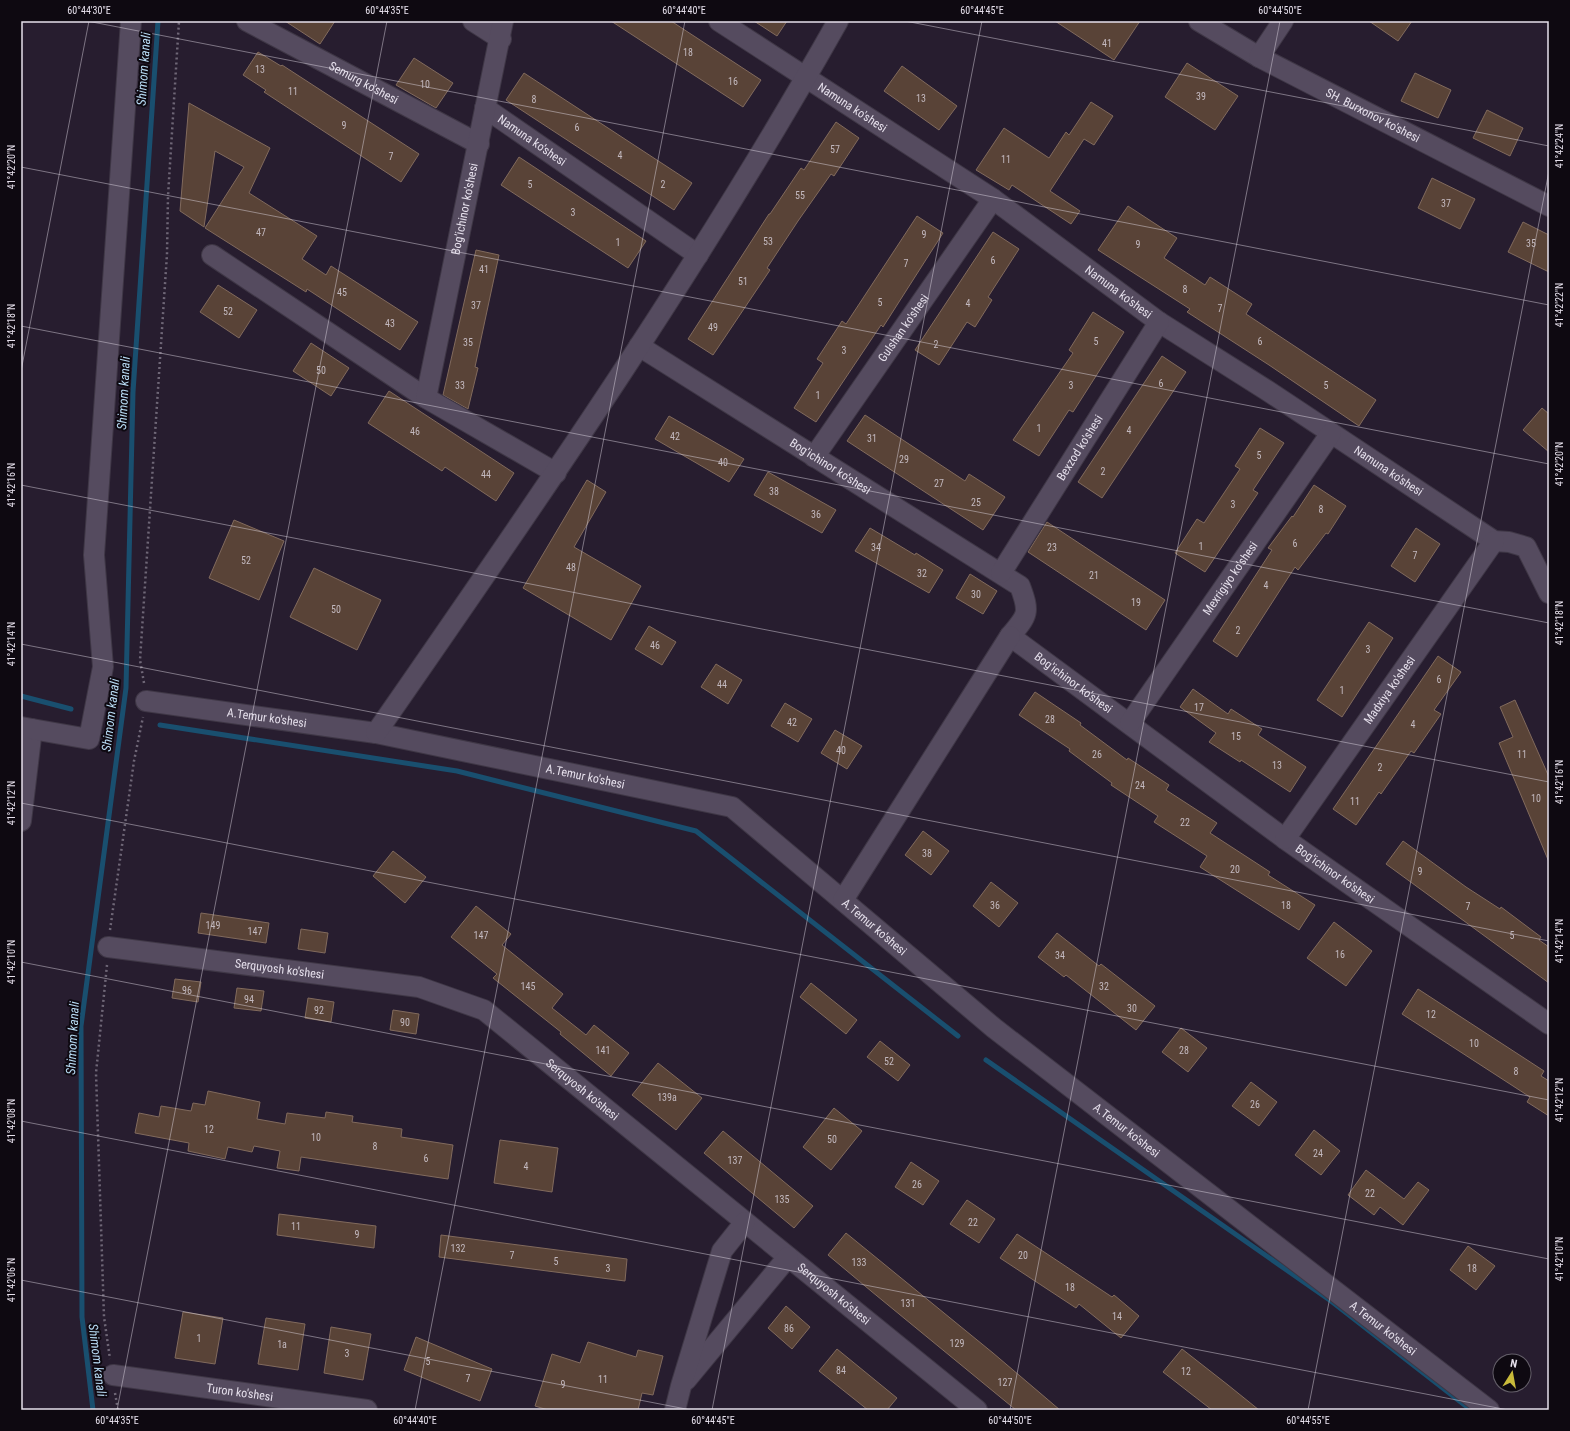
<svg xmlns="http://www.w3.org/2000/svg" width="1570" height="1431" font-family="'Roboto Condensed',sans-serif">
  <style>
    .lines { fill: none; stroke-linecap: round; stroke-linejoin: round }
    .stream { stroke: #194f6f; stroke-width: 5 }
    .building { fill: #594337; stroke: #816a5d }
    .minor-casing { stroke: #3f3746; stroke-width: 22 }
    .path { stroke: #6f6777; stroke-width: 2.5; stroke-dasharray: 2 3; stroke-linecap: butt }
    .minor { stroke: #554b5f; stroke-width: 20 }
    .ticks { fill: none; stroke: #e6e0ec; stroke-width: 1; stroke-opacity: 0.45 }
    .labels { text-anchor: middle; stroke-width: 4; stroke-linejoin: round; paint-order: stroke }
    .number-label { font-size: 10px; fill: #c3b9bf }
    .street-label { font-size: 12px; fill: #e6e0ec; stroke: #0e0911 }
    .water-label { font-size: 13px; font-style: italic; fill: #b8dbf4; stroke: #0e0911 }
    .neatline { fill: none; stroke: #e6e0ec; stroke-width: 1.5 }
    .ticks-label { font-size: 10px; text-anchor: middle; fill: #e6e0ec }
  </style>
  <rect width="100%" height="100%" fill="#271d2f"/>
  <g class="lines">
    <path class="stream" d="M21,696L71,709
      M160,725L457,771L696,831L958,1036
      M986,1060L1331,1301L1471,1410
      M93,1410L82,1317L81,1026L126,688L133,392L158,21"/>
  </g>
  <path class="building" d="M285,21H335L320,44Z
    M611,21H671L761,80L743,107Z
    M754,21H787L777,36Z
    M1055,21H1140L1114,60Z
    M1369,21H1412L1398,41Z
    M258,52L281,66L282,65L419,154L401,182L264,92L266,90L243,75Z
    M414,58L453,83L436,108L396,85Z
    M1187,63L1238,96L1215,130L1165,97Z
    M902,66L957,106L939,130L884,91Z
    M524,73L692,183L674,210L506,100Z
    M1415,73L1451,90L1438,118L1401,101Z
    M1091,102L1113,116L1094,145L1084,139L1050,191L1080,211L1071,224L1012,185L1009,190L976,170L1004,128L1049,158L1066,132L1069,135Z
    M189,103L270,148L249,193L317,236L302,259L326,275L331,266L418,322L400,350L307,289L306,292L205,228L244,167L215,151L204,227L180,211Z
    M1487,110L1523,128L1510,156L1473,138Z
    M836,122L859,138L834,176L831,174L798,221L767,268L770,270L713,355L688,339L769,214H770L801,168L804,170Z
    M519,157L646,241L628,268L501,185Z
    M1432,178L1475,199L1460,229L1418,208Z
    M1128,206L1177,238L1164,258L1205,285L1210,277L1252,304L1246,314L1376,400L1359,426L1269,365L1187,312L1190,309L1098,250Z
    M917,216L943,233L883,327L881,325L816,422L794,408L823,363L817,359L842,321L846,324Z
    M1523,222L1549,235V272L1508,252Z
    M993,232L1019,249L988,297L992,300L975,327L967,322L939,365L915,350Z
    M476,250L499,255L475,367L478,368L468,409L443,395Z
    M218,285L257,310L239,338L200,312Z
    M1093,312L1124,332L1073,412L1069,410L1039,456L1013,440L1073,353L1069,350Z
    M311,343L349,368L331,396L293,371Z
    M1162,356L1186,372L1102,498L1078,482Z
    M389,391L514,473L496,501L445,467L442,471L368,423Z
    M1542,408L1549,414V452L1523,430Z
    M865,415L965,481L969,474L1005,497L983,530L847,441Z
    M669,416L744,459L729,482L655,439Z
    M1260,428L1284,443L1253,490L1258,493L1205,572L1175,553L1197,519L1204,523L1240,469L1235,466Z
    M768,472L836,510L822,533L754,495Z
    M587,480L606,492L574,547L641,586L611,640L523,588Z
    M1314,485L1346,506L1328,534L1326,533L1298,570L1295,567L1237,657L1213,641L1272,550L1268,548L1292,516L1293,517Z
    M234,520L284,541L259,600L209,578Z
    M1047,522L1165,600L1146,630L1028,552Z
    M870,528L915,555L916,553L943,570L929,593L855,551Z
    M1416,528L1440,544L1415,582L1391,566Z
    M314,568L381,600L357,650L290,617Z
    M970,574L997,591L983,614L956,598Z
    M1369,622L1393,638L1342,717L1317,700Z
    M649,626L676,642L662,665L635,649Z
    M1438,656L1461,672L1434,710L1441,714L1414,753L1411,751L1381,794L1379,792L1356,825L1333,809Z
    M716,664L742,680L728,704L701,687Z
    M1193,689L1228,714L1231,709L1262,729L1258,735L1306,767L1290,792L1241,760L1240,762L1209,742L1216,733L1180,707Z
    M1035,692L1081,723L1080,725L1127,760L1128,758L1169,785L1166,790L1217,823L1210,833L1270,872L1268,875L1315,905L1299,930L1200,867L1207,856L1154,822L1158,816L1111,785L1112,783L1069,751L1070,749L1019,715Z
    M1515,700L1549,777V862L1499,743L1513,737L1500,707Z
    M785,703L812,719L798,742L771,726Z
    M835,730L862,746L847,769L821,753Z
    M923,831L949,851L931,875L905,855Z
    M1403,841L1466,887L1500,909L1501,907L1541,937L1539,940L1549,947V983L1386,864Z
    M393,851L426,877L405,903L373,876Z
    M991,882L1018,903L999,927L973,906Z
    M476,906L511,934L502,945L563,994L552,1008L586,1035L594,1025L629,1053L611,1076L560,1034L561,1032L493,978L497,974L451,937Z
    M201,913L269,923L266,943L198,933Z
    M1334,922L1372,951L1346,986L1307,958Z
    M301,929L328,933L325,953L298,949Z
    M1057,933L1099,966L1101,964L1155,1006L1136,1030L1066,975L1064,977L1038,957Z
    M175,979L201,982L198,1002L172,998Z
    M811,983L857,1020L846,1034L800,997Z
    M237,988L264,991L261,1011L234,1008Z
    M1418,989L1544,1071L1541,1076L1549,1081V1116L1527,1102L1530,1097L1402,1014Z
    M308,998L334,1002L331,1022L305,1018Z
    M393,1010L419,1014L416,1034L390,1030Z
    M1181,1028L1207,1048L1188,1072L1162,1052Z
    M880,1041L910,1065L898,1081L867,1057Z
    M658,1063L702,1098L676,1130L632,1095Z
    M1251,1082L1277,1102L1259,1126L1232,1106Z
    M208,1091L260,1102L257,1119L285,1124L287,1113L325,1118L326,1112L353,1116L352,1122L402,1129L401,1137L453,1145L448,1179L301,1157L299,1171L277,1168L280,1151L254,1146L252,1152L228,1147L225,1159L188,1151L189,1143L135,1133L139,1113L159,1117L161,1106L191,1111L193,1103L205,1105Z
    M834,1108L862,1131L831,1170L803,1147Z
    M1314,1130L1340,1151L1321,1175L1295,1155Z
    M723,1131L813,1206L794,1228L704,1153Z
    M500,1140L558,1148L552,1192L494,1183Z
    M911,1162L939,1181L923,1205L895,1187Z
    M1366,1170L1404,1199L1418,1182L1429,1190L1403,1225L1380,1207L1374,1215L1348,1195Z
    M967,1200L995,1219L979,1243L950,1224Z
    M279,1214L376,1226L374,1248L277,1235Z
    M846,1233L993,1353L1060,1410H1016L871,1291L828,1255Z
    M1017,1234L1112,1297L1114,1295L1139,1316L1121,1338L1079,1304L1076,1308L1000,1258Z
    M441,1235L627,1259L625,1281L439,1257Z
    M1468,1246L1495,1266L1476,1290L1450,1270Z
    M786,1306L810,1327L792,1349L768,1328Z
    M183,1312L223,1318L215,1364L175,1358Z
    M266,1318L305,1324L298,1370L258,1364Z
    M331,1327L371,1334L363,1380L324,1373Z
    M416,1337L492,1369L480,1401L404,1370Z
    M588,1342L636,1357L638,1350L663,1356L653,1395L642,1393L638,1410H548L535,1406L552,1354L580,1363Z
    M837,1349L897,1398L887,1410H868L819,1371Z
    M1182,1349L1228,1385L1259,1410H1212L1190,1393L1163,1372Z"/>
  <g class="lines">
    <g class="minor-casing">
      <g id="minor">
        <path id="s1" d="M247,21L479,144"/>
        <path d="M473,21L501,39"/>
        <path id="s2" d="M719,21L993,199L1159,322L1268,391L1494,541L1509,542L1526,547L1549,593"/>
        <path id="s3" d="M1199,21L1259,57L1549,206"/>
        <path d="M1259,57L1283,21"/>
        <path id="s4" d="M485,108L698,255"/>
        <path d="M212,255L426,398L556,473"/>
        <path id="s5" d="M639,346L1020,586C1030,613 1028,615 1010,636L1285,839L1549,1024"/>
        <path id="s6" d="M426,398L503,21"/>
        <path id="s7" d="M814,457L993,199"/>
        <path id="s8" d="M1001,573L1159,322"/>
        <path id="s9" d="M146,701L376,733L732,807L994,1028L1489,1410"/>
        <path id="s10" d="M1130,723L1331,433"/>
        <path d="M21,727L32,729L21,821"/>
        <path d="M32,729L89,739L103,667L94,555L131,21"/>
        <path d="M376,733C537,501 699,268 838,21"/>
        <path id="s11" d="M1285,839L1494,541"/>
        <path d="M843,900L1010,636"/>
        <path id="s12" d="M108,947L419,987L484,1010L977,1410"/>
        <path id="s13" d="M113,1375L367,1410"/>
        <path d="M686,1380L788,1257"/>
        <path d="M675,1410L681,1386L722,1251L745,1222"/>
      </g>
    </g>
    <path class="path" d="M144,683L140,660L167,254L168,196L179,21
      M110,930L134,761L143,717
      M107,965L96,1073L104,1317L110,1359
      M115,1393L118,1410"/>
    <use href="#minor" class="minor"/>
  </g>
  <path class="ticks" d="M87,21L1549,305M905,21L1549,146M21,167L1549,464M21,326L1549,623M21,371L89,21M21,485L1549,782M21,644L1549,941M21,803L1549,1100M21,962L1549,1259M21,1121L1508,1410M21,1280L691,1410M117,1410L387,21M415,1410L685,21M712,1410L982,21M1010,1410L1280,21M1308,1410L1549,171"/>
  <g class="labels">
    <g class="number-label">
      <text x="1107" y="47">41</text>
      <text x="688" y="56">18</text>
      <text x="260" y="73">13</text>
      <text x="733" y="85">16</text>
      <text x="425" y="88">10</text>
      <text x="293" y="95">11</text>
      <text x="1201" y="100">39</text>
      <text x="921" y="102">13</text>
      <text x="534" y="103">8</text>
      <text x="344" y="129">9</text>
      <text x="577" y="131">6</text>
      <text x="835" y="153">57</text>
      <text x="620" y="159">4</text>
      <text x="391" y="160">7</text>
      <text x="1006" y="163">11</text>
      <text x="530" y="188">5</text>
      <text x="663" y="188">2</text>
      <text x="800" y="199">55</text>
      <text x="1446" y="207">37</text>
      <text x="573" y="216">3</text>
      <text x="261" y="236">47</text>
      <text x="924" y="238">9</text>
      <text x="768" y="245">53</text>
      <text x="618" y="246">1</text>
      <text x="1531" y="247">35</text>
      <text x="1138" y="248">9</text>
      <text x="993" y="264">6</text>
      <text x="906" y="267">7</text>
      <text x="484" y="273">41</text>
      <text x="743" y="285">51</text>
      <text x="1185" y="293">8</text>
      <text x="342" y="296">45</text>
      <text x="880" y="306">5</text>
      <text x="968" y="307">4</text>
      <text x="476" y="309">37</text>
      <text x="1220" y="312">7</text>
      <text x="228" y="315">52</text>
      <text x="390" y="327">43</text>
      <text x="713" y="331">49</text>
      <text x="1096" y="345">5</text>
      <text x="1260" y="345">6</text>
      <text x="468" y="346">35</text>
      <text x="936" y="348">2</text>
      <text x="844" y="354">3</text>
      <text x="321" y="374">50</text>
      <text x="1161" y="387">6</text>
      <text x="460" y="389">33</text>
      <text x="1071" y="389">3</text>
      <text x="1326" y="389">5</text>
      <text x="818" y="399">1</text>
      <text x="1039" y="432">1</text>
      <text x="1129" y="434">4</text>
      <text x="415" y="435">46</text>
      <text x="675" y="440">42</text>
      <text x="872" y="442">31</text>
      <text x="1259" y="459">5</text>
      <text x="904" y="463">29</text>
      <text x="723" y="466">40</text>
      <text x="1103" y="475">2</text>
      <text x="486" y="478">44</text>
      <text x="939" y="487">27</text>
      <text x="774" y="495">38</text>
      <text x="976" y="506">25</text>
      <text x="1233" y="508">3</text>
      <text x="1321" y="513">8</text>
      <text x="816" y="518">36</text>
      <text x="1295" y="547">6</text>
      <text x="1201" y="550">1</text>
      <text x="876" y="551">34</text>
      <text x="1052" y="551">23</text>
      <text x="1415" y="559">7</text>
      <text x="246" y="564">52</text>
      <text x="571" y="571">48</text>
      <text x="922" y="577">32</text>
      <text x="1094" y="579">21</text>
      <text x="1266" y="589">4</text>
      <text x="976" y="598">30</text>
      <text x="1136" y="606">19</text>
      <text x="336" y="613">50</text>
      <text x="1238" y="634">2</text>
      <text x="655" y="649">46</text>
      <text x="1368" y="653">3</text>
      <text x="1439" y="683">6</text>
      <text x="722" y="688">44</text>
      <text x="1342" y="694">1</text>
      <text x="1199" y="711">17</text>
      <text x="1050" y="723">28</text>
      <text x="792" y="726">42</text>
      <text x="1413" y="728">4</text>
      <text x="1236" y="740">15</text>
      <text x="841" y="754">40</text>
      <text x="1097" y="758">26</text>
      <text x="1522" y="758">11</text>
      <text x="1277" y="769">13</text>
      <text x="1380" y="771">2</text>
      <text x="1140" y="789">24</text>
      <text x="1536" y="802">10</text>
      <text x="1355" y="805">11</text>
      <text x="1185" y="826">22</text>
      <text x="927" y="857">38</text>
      <text x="1235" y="873">20</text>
      <text x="1420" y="875">9</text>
      <text x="995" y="909">36</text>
      <text x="1286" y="909">18</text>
      <text x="1468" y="910">7</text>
      <text x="213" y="929">149</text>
      <text x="255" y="935">147</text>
      <text x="481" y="939">147</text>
      <text x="1512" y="939">5</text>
      <text x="1340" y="958">16</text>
      <text x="1060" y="959">34</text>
      <text x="528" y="990">145</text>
      <text x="1104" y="990">32</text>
      <text x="187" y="994">96</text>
      <text x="249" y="1003">94</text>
      <text x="1132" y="1012">30</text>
      <text x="319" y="1014">92</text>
      <text x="1431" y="1018">12</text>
      <text x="405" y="1026">90</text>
      <text x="1474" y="1047">10</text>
      <text x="603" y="1054">141</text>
      <text x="1184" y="1054">28</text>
      <text x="889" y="1065">52</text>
      <text x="1516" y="1075">8</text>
      <text x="667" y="1101">139a</text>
      <text x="1255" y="1108">26</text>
      <text x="209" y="1133">12</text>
      <text x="316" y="1141">10</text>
      <text x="832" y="1143">50</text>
      <text x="375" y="1150">8</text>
      <text x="1318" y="1157">24</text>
      <text x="426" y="1162">6</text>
      <text x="735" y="1164">137</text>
      <text x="526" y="1170">4</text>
      <text x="917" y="1188">26</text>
      <text x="1370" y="1197">22</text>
      <text x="782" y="1203">135</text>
      <text x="973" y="1226">22</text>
      <text x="296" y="1230">11</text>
      <text x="357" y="1238">9</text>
      <text x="458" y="1252">132</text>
      <text x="512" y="1259">7</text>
      <text x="1023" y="1259">20</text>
      <text x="556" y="1265">5</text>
      <text x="859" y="1266">133</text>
      <text x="608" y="1272">3</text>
      <text x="1472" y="1272">18</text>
      <text x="1070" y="1291">18</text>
      <text x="908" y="1307">131</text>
      <text x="1117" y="1320">14</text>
      <text x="789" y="1332">86</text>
      <text x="199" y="1342">1</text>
      <text x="957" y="1347">129</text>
      <text x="282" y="1348">1a</text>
      <text x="347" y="1357">3</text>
      <text x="428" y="1365">5</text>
      <text x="841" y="1374">84</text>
      <text x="1186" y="1375">12</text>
      <text x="468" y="1382">7</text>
      <text x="603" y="1383">11</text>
      <text x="1005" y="1386">127</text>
      <text x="563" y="1388">9</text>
    </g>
    <g class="street-label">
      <text dy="4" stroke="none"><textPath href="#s1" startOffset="132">Semurg ko'shesi</textPath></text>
      <text dy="4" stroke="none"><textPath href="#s2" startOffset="159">Namuna ko'shesi</textPath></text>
      <text dy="4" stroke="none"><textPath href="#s3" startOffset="198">SH. Burxonov ko'shesi</textPath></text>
      <text dy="4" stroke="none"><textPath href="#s4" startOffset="57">Namuna ko'shesi</textPath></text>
      <text dy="4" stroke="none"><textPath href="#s6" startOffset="193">Bog'ichinor ko'shesi</textPath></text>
      <text dy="4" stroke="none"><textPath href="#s2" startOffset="483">Namuna ko'shesi</textPath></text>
      <text dy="4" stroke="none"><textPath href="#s7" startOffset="157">Gulshan ko'shesi</textPath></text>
      <text dy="4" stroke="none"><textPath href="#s8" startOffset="148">Bexzod ko'shesi</textPath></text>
      <text dy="4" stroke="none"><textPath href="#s5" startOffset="226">Bog'ichinor ko'shesi</textPath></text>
      <text dy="4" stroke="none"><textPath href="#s2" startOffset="807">Namuna ko'shesi</textPath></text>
      <text dy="4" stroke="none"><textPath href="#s10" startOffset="176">Mexrigiyo ko'shesi</textPath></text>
      <text dy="4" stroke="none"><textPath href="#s5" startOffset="585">Bog'ichinor ko'shesi</textPath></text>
      <text dy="4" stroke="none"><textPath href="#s11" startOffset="182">Madxiya ko'shesi</textPath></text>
      <text dy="4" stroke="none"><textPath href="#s9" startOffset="122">A.Temur ko'shesi</textPath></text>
      <text dy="4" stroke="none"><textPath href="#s9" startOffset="446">A.Temur ko'shesi</textPath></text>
      <text dy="4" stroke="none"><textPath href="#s5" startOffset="909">Bog'ichinor ko'shesi</textPath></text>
      <text dy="4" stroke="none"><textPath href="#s9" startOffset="782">A.Temur ko'shesi</textPath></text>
      <text dy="4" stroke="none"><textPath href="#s12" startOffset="173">Serquyosh ko'shesi</textPath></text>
      <text dy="4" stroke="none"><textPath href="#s12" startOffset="509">Serquyosh ko'shesi</textPath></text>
      <text dy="4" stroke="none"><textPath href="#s9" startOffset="1106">A.Temur ko'shesi</textPath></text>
      <text dy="4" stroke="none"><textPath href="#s12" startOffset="833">Serquyosh ko'shesi</textPath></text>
      <text dy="4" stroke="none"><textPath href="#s9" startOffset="1430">A.Temur ko'shesi</textPath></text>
      <text dy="4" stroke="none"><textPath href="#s13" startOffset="128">Turon ko'shesi</textPath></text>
    </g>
    <g class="water-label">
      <text transform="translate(143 69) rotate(-86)" y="5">Shimom kanali</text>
      <text transform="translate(123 393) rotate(-87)" y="5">Shimom kanali</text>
      <text transform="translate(110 715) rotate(-83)" y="5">Shimom kanali</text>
      <text transform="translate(72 1038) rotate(-87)" y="5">Shimom kanali</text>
      <text transform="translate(98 1360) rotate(83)" y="5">Shimom kanali</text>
    </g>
  </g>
  <rect width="1570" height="1431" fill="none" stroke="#0e0911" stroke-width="44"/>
  <g transform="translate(1512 1373) rotate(11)"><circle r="19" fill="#0e0911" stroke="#645f69"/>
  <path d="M0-3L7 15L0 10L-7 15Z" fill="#c9ba3a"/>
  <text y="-6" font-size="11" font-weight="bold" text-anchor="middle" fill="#e6e0ec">N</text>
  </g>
  <rect x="22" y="22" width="1526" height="1387" class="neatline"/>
  <g class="ticks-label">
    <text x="89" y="14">60°44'30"E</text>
    <text x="387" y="14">60°44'35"E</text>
    <text x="684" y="14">60°44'40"E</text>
    <text x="982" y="14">60°44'45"E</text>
    <text x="1280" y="14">60°44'50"E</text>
    <text transform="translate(1559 146) rotate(-90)" y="4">41°42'24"N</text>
    <text transform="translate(11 167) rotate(-90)" y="4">41°42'20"N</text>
    <text transform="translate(1559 305) rotate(-90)" y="4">41°42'22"N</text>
    <text transform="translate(11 326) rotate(-90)" y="4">41°42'18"N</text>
    <text transform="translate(1559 464) rotate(-90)" y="4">41°42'20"N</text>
    <text transform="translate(11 485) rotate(-90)" y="4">41°42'16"N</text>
    <text transform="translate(1559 623) rotate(-90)" y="4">41°42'18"N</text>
    <text transform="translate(11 644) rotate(-90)" y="4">41°42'14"N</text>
    <text transform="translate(1559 782) rotate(-90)" y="4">41°42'16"N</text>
    <text transform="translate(11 803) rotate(-90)" y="4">41°42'12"N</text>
    <text transform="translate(1559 941) rotate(-90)" y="4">41°42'14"N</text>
    <text transform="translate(11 962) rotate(-90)" y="4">41°42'10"N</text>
    <text transform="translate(1559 1100) rotate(-90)" y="4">41°42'12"N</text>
    <text transform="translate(11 1121) rotate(-90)" y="4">41°42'08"N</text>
    <text transform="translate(1559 1259) rotate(-90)" y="4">41°42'10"N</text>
    <text transform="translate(11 1280) rotate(-90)" y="4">41°42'06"N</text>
    <text x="117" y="1424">60°44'35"E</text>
    <text x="415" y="1424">60°44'40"E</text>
    <text x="713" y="1424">60°44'45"E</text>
    <text x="1010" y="1424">60°44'50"E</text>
    <text x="1308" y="1424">60°44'55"E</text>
  </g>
</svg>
